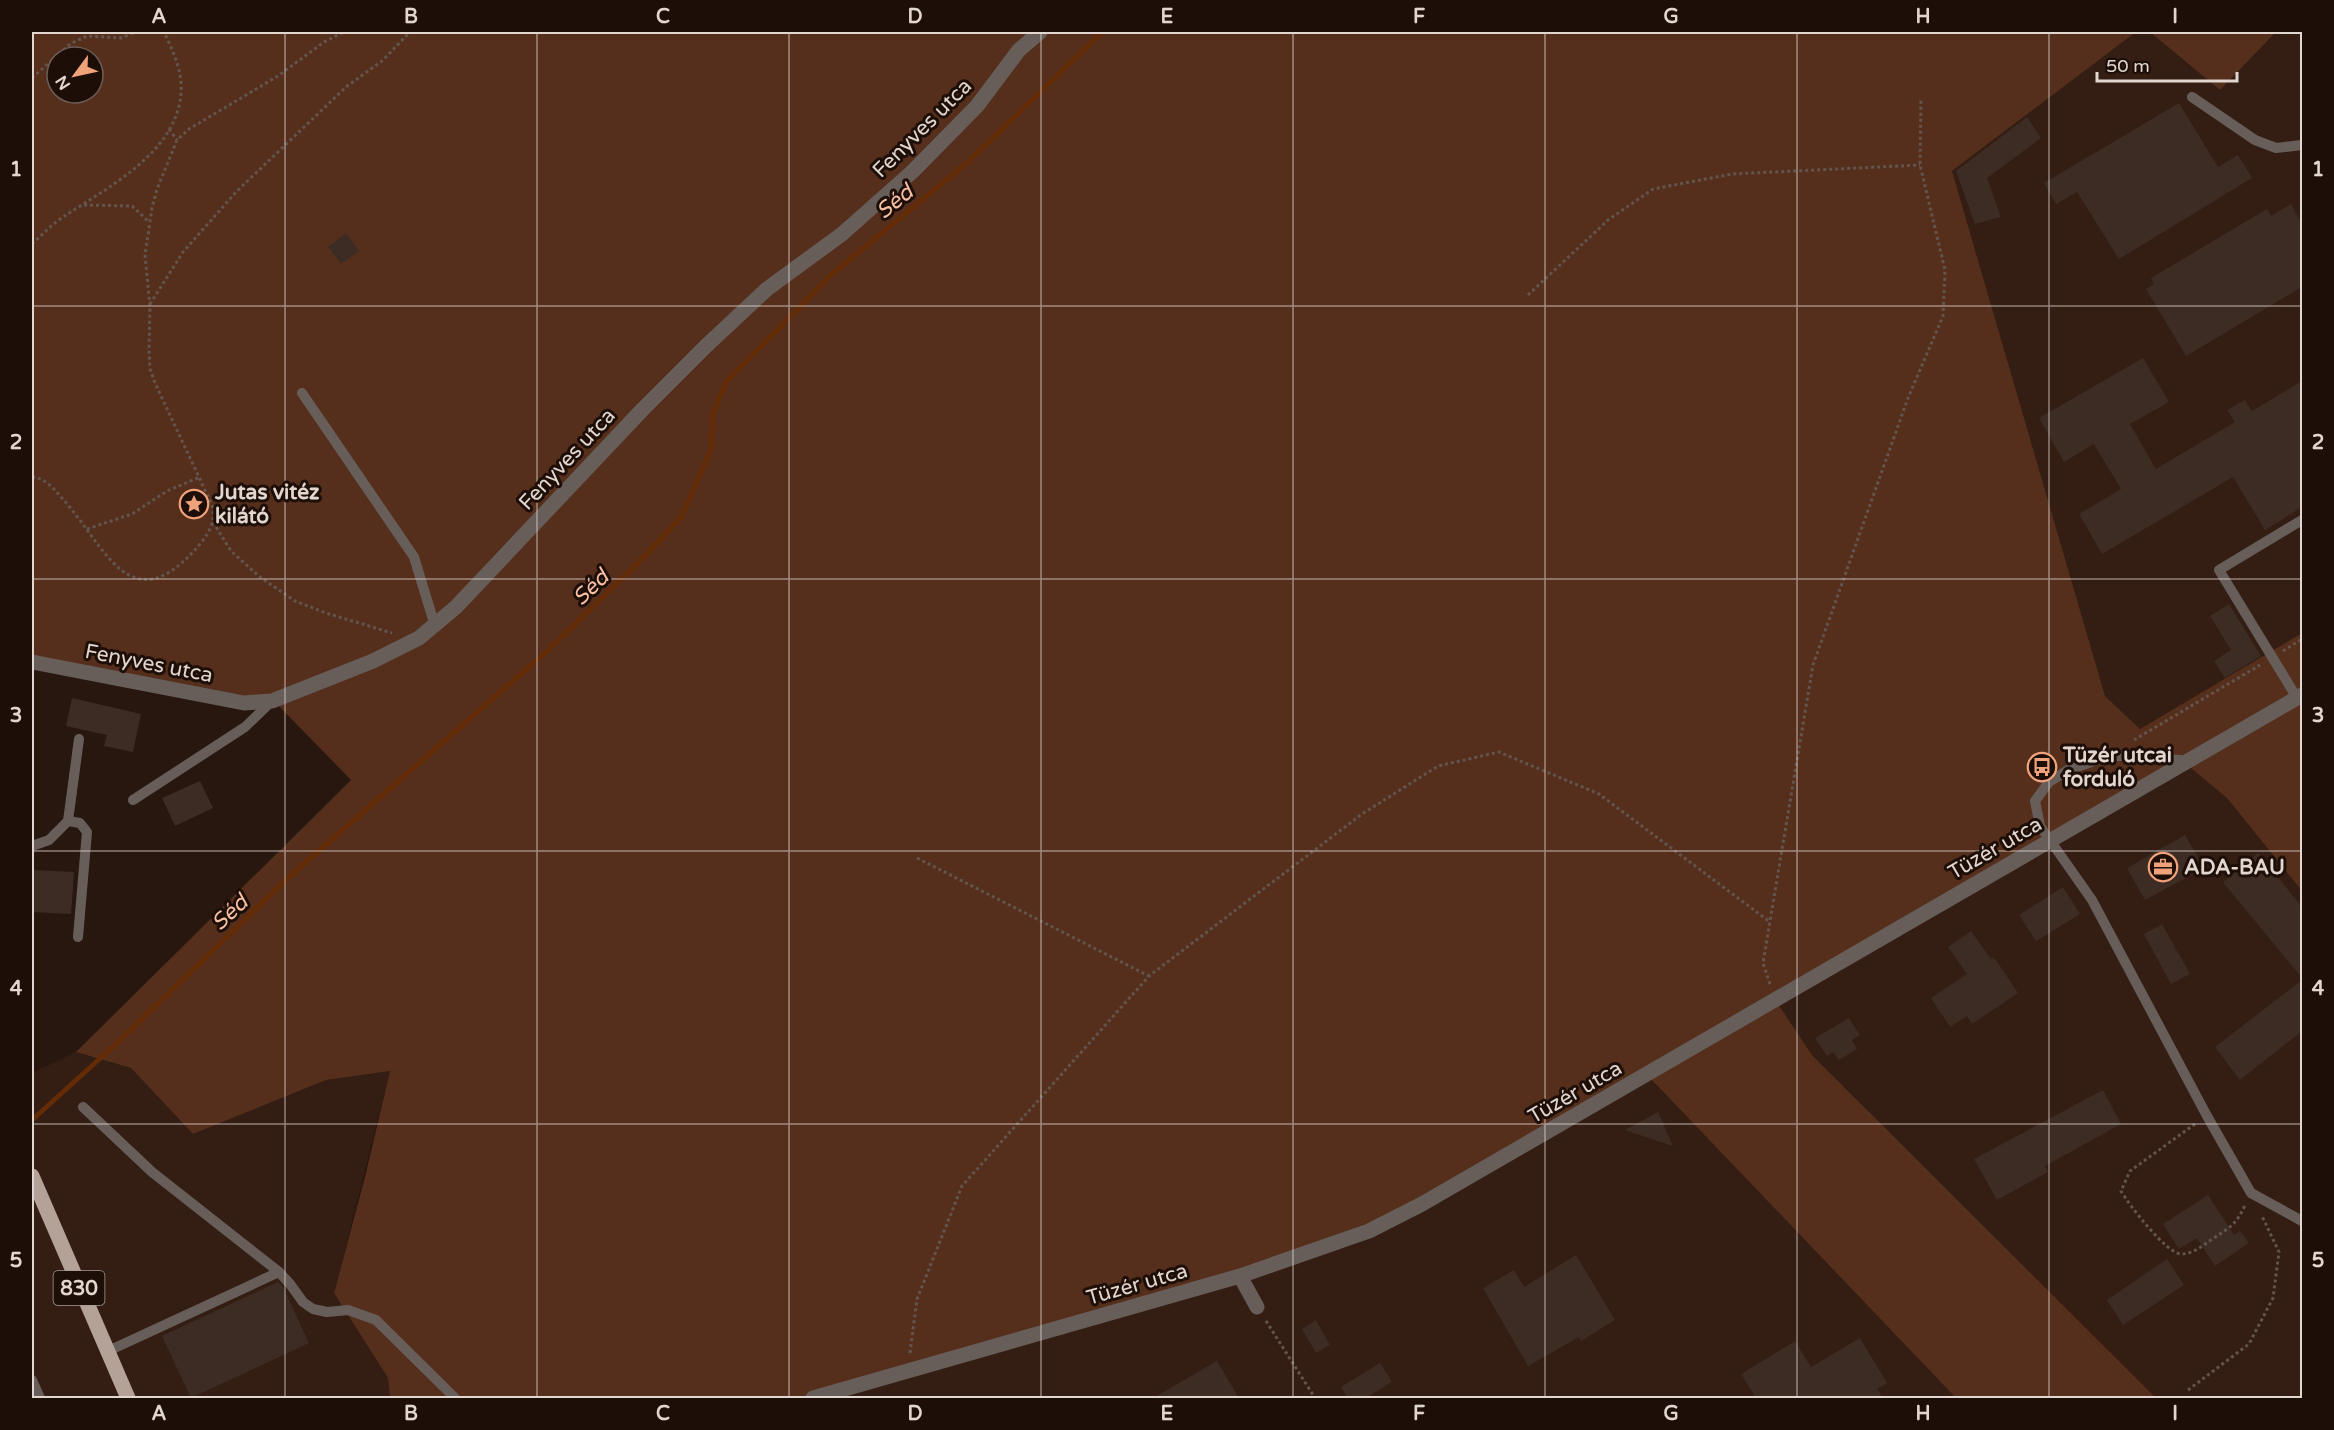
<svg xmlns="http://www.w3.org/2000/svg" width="2334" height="1430" font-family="'Varela Round',sans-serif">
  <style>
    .built { fill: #341e13 }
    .green { fill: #552f1c; fill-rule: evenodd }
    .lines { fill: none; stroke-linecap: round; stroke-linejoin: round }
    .stream { stroke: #632b06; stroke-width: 5 }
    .building { fill: #3d2c24 }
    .path { stroke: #63544d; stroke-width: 3; stroke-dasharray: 3 3; stroke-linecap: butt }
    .service { stroke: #675e5a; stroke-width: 10 }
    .minor { stroke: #675e5a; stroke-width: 15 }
    .primary { stroke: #b4a299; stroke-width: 15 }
    .grid { fill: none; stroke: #e2d6d1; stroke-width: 1.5; stroke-opacity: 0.55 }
    .labels { text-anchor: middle; stroke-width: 6; stroke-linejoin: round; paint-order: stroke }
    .shield { fill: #1d0e07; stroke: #a79a94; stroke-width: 1.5 }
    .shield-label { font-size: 20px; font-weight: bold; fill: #e2d6d1 }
    .street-label { font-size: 21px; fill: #e2d6d1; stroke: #1d0e07 }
    .poi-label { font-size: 21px; font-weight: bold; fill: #e2d6d1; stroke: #1d0e07; text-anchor: start }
    .water-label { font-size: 22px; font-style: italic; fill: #f8c0a5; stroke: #1d0e07 }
    .neatline { fill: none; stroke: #e2d6d1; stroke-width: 2 }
    .grid-label { font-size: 20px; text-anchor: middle; font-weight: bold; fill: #e2d6d1 }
  </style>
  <rect width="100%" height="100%" fill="#27170f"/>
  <path class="built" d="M2136,32H2150L2220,90L2276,32H2302V633L2140,729L2105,696L1952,171Z
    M2187,764L2227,798L2302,891V1398H2156L1812,1055L1777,1003Z
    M76,1052L131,1068L193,1134L326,1080L390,1071L334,1293L388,1378L390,1398H32V1073Z
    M1650,1078L1956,1398H818Z"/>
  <path class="green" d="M32,32H2136L1952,171L2105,696L2140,729L2302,633V891L2227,798L2186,764L1778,1004L1812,1055L2156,1398H1956L1650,1078L1369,1235L818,1398H390L388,1378L334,1293L365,1177L390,1071L326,1080L193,1134L131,1068L76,1052L351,780L272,699L258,702L32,659ZM57,57H93V93H57Z
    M2150,32H2276L2220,90Z"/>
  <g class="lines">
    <path class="stream" d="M32,1120L116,1044L290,876L546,652L643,558L682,516L711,450L713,413L726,382L831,275L968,162L1102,32"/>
  </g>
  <path class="building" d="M2179,103L2218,167L2238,155L2252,178L2119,259L2077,192L2056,204L2044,183Z
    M2027,117L2041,138L1987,178L2001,217L1975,224L1956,171Z
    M2291,204L2302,224V287L2186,356L2146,289L2154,284L2151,278L2267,209L2271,216Z
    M346,233L359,251L341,264L328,247Z
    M2143,358L2169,402L2130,424L2156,469L2235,422L2227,410L2245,400L2252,411L2302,381V507L2265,530L2233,477L2102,554L2079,514L2121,489L2094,444L2064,462L2039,418Z
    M2229,604L2261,656L2225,678L2214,661L2231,650L2210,616Z
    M72,698L141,714L133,752L104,746L107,735L66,726Z
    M200,781L213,808L175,826L162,798Z
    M2185,835L2204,868L2145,900L2127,868Z
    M2258,853L2302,907V978L2223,882Z
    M32,870L74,872L71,914L32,912Z
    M2063,887L2080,914L2036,941L2019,915Z
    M2162,924L2190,974L2171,984L2144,934Z
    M1971,931L1991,959L1994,957L2018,993L1972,1024L1967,1016L1950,1027L1931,998L1967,974L1948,947Z
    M2302,980V1031L2240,1080L2215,1047Z
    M1849,1018L1860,1035L1852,1040L1857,1049L1839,1060L1833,1052L1827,1056L1815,1038Z
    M2103,1090L2121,1124L2045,1166L2048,1172L1997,1200L1974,1159Z
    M1658,1112L1673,1146L1625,1130Z
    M2208,1195L2234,1235L2240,1231L2249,1243L2215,1266L2197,1238L2179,1249L2163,1224Z
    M1576,1255L1615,1320L1581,1341L1579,1337L1528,1366L1483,1288L1514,1270L1524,1287Z
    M2167,1259L2184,1285L2123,1325L2107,1300Z
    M278,1282L283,1287L309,1343L191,1398L162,1336Z
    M1316,1320L1330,1345L1316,1353L1302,1329Z
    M1860,1338L1887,1383L1877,1389L1883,1398H1756L1741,1374L1795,1341L1811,1367Z
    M1217,1361L1239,1398H1153Z
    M1380,1363L1392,1382L1366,1398H1348L1341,1387Z"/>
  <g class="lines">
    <path class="path" d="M32,78L70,44L87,36L122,38L135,32
      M169,129L177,140
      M84,205L132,206L149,222
      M32,244C42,235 51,225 63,217C108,187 185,149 181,83C180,66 171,47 164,32
      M1528,295L1608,220L1653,189L1732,174L1920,165
      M150,304L183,252L237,191L346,87L382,61L410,32
      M32,477C45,478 52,487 61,497C107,547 130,627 201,543C210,531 216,520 212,505L155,383L150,369L149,351L150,306L145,255L152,208L157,189L177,140L189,129L278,76L324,42L344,32
      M213,522L231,551L260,577L295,601L326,613L392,633
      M87,529L132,514L167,491L200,477
      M2283,651L2302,639
      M2134,740L2260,665
      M917,858L1149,976
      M1770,984L1763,963L1813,665L1908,398L1943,316L1945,270L1920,165L1921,98
      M2195,1124L2130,1171L2121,1191C2129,1205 2167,1254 2181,1254C2194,1254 2203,1245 2214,1238C2231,1226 2236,1225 2245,1205
      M1266,1321L1315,1398
      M910,1353L917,1299L962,1186L1149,976L1362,814L1438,766L1499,752L1599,794L1770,922
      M2188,1390L2249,1344L2273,1298L2279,1252L2262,1216"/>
    <path class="service" d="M2192,97L2255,140L2276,148L2302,145
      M302,393L414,557L435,626
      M2297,698L2219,570L2302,520
      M2188,761L2134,755L2106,757L2068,770L2049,782L2035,801L2040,826L2092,900L2207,1116L2251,1193L2302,1221
      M133,800L245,727L272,701
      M68,821L80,823L87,832L78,937
      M32,846L49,840L68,821L79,739
      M83,1107L152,1172L279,1272L290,1284L303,1302L313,1309L327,1312L348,1310L376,1320L455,1398
      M106,1352L279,1272
      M32,1380L40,1398"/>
    <path class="minor" d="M32,662L244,703L272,701L373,661L419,638L456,607L643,409L706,346L767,289L842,234L912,172L977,106L1019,50L1040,32
      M1240,1276L1257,1307
      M813,1398L1240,1276L1369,1231L1422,1204L2302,695"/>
    <path class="primary" d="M32,1176L128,1398"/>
  </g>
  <path class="grid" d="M285,32V1398M537,32V1398M789,32V1398M1041,32V1398M1293,32V1398M1545,32V1398M1797,32V1398M2049,32V1398M32,306H2302M32,579H2302M32,851H2302M32,1124H2302"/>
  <defs>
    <g id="sight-ring" transform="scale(1.5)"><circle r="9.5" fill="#1d0e07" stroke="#f0a27a" stroke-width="1.5"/><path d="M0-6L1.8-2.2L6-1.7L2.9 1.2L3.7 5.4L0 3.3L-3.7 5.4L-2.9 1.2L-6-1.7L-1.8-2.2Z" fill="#f0a27a"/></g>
    <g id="bus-ring" transform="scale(1.5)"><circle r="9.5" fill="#1d0e07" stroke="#f0a27a" stroke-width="1.5"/><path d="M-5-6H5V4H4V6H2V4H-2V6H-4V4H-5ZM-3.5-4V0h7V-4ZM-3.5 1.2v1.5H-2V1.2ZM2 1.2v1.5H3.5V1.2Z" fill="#f0a27a"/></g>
    <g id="office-ring" transform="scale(1.5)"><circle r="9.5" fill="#1d0e07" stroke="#f0a27a" stroke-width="1.5"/><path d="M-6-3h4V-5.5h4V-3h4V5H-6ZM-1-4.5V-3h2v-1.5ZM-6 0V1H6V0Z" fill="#f0a27a"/></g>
  </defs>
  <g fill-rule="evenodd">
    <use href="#sight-ring" x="194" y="504"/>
    <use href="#bus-ring" x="2042" y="767"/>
    <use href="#office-ring" x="2163" y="867"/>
  </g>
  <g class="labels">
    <rect class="shield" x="53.5" y="1271" width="51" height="34" rx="4.5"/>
    <g class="shield-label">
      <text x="79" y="1295">830</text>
    </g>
    <g class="street-label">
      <text transform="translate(922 128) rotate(-45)" y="7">Fenyves utca</text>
      <text transform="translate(567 459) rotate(-47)" y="7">Fenyves utca</text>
      <text transform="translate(149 663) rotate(11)" y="7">Fenyves utca</text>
      <text transform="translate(1995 848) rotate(-30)" y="7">Tüzér utca</text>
      <text transform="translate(1575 1092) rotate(-30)" y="7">Tüzér utca</text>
      <text transform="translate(1137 1284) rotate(-16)" y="7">Tüzér utca</text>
    </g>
    <g class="poi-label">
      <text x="215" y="499">Jutas vitéz<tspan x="215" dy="24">kilátó</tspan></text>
      <text x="2063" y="762">Tüzér utcai<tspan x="2063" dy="24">forduló</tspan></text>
      <text x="2184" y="874">ADA-BAU</text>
    </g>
    <g class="water-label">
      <text transform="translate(894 201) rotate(-39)" y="8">Séd</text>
      <text transform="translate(590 587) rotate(-44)" y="8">Séd</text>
      <text transform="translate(229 912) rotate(-43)" y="8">Séd</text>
    </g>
  </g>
  <rect width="2334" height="1430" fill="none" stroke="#1d0e07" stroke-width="66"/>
  <g transform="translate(75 75) rotate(237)"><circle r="28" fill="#1d0e07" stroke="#6c5e58" stroke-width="1.5"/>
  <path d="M0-4.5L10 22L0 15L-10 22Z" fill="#f0a27a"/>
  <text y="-9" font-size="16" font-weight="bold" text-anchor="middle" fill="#e2d6d1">N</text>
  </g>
  <path d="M2097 72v9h140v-9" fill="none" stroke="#e2d6d1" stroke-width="3"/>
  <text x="2106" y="72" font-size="18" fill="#e2d6d1" stroke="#1d0e07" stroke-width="4.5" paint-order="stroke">50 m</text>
  <rect x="33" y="33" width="2268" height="1364" class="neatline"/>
  <g class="grid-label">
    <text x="159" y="23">A</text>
    <text x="411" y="23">B</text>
    <text x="663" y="23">C</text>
    <text x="915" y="23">D</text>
    <text x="1167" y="23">E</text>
    <text x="1419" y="23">F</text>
    <text x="1671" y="23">G</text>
    <text x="1923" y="23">H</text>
    <text x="2175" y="23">I</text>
    <text x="16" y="176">1</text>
    <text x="2318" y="176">1</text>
    <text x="16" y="449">2</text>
    <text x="2318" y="449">2</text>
    <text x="16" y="722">3</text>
    <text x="2318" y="722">3</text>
    <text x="16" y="995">4</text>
    <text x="2318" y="995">4</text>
    <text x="16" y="1267">5</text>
    <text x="2318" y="1267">5</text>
    <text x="159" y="1420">A</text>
    <text x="411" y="1420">B</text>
    <text x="663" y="1420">C</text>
    <text x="915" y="1420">D</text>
    <text x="1167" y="1420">E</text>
    <text x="1419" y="1420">F</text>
    <text x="1671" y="1420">G</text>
    <text x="1923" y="1420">H</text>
    <text x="2175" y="1420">I</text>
  </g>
</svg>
